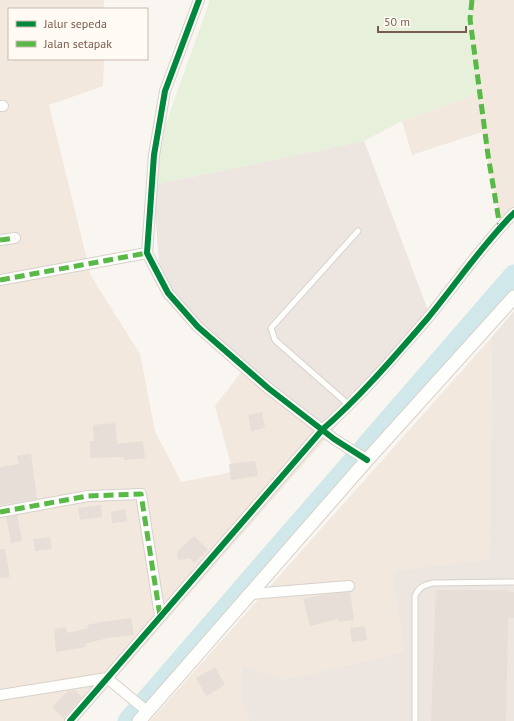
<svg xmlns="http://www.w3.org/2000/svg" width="514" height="721" font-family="'PT Sans',sans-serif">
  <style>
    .residential { fill: #f2e8de }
    .industrial { fill: #ede5e0 }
    .green { fill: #e7f0db }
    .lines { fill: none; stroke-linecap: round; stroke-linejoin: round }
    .river { stroke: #d0e8ea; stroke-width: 21 }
    .building { fill: #e6ded7 }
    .service-casing { stroke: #d7d1cb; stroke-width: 7 }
    .minor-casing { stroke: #d7d1cb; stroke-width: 12 }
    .tertiary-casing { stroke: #d7d1cb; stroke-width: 15 }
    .service { stroke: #fefefd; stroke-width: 5 }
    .minor { stroke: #fefefd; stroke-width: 10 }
    .tertiary { stroke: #fefefd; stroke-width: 13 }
    .quiet { stroke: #58b947; stroke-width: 5; stroke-dasharray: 10 5; stroke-linecap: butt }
    .cycleway-casing { stroke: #fffaf3; stroke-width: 8 }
    .cycleway { stroke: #00873e; stroke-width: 6 }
  </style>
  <rect width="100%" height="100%" fill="#f9f5f0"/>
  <path class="residential" d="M0,0H104V9H9V59H104L103,86L49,105L91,276L140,354L155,431L181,482L233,472L215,406L246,366L329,435L78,721H0Z
    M470,0H514V211L500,222L482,132L412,155L402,121L480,93Z
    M492,337L490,559L392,571L404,652L284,680L242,667L240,699L249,721H150Z"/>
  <path class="industrial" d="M364,141L429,313L329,435L170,301L159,263L153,185Z
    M514,311V721H249L240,699L242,666L284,680L404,652L392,571L490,559L492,337Z"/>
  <path class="green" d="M210,0H470L480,93L402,121L364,141L153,185L164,129Z"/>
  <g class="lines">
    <path class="river" d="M128,721L514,275"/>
  </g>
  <path class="building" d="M262,412L265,428L251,431L248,415Z
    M115,423L117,444L143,441L145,458L124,460V457L90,458V441H94L93,425Z
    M31,454L37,499L0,505V467L19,464L17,456Z
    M255,461L258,476L231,480L229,464Z
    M101,505L102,517L80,520L78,508Z
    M125,509L127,521L112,523L111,512Z
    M17,515L22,541L11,543L6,517Z
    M194,536L208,550L194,563L190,558L178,560L177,552Z
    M50,537L52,549L35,551L33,539Z
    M0,549H5L10,577L0,578Z
    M436,590H509V592H514V618L508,619L506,721H431Z
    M350,592L354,620L339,622L338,619L310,626L303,599L320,595Z
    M131,618L134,635L107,638L85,644L86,647L56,652L54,629L66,627L67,633L88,628L87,625L102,622Z
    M365,626L367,640L352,642L350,628Z
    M215,667L225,685L206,696L196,678Z
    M75,690L82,697L63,718L52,707L68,691Z"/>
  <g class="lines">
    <g class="service-casing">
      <path id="service" d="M349,405L275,340L271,328L358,231
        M415,721V596C419,587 424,585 433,583L514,582"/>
    </g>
    <g class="minor-casing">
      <path id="minor" d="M199,0L165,91L154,155L147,253L168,293L198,327L268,388L334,439L367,460
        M0,106H3
        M0,240L15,238
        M0,280L147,253
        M0,512L88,496L141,494L160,616
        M251,594L349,586
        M0,695L107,678L148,712
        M70,721L323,429C361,396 394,357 427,319C456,284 482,245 514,213"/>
    </g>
    <g class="tertiary-casing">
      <path id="tertiary" d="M139,721L367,460L514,297"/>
    </g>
    <use href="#service" class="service"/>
    <use href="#minor" class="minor"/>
    <use href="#tertiary" class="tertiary"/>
    <path class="quiet" d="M472,0L470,19L488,155L500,227
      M0,240L15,238
      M0,280L147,253
      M0,512L88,496L141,494L160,616"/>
    <g class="cycleway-casing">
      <path id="cycleway" d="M199,0L165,91L154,155L147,253L168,293L198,327L268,388L334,439L367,460
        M70,721L323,429C361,396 394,357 427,319C456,284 482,245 514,213"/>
    </g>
    <use href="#cycleway" class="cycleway"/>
  </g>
  <rect x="8" y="8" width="140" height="52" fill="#fffaf3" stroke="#cabbb1"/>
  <rect x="16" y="21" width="20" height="6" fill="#00873e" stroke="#cabbb1"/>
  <text x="44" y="28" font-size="12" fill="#7a5c4d">Jalur sepeda</text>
  <rect x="16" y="41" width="20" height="6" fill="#58b947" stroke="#cabbb1"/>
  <text x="44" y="48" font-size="12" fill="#7a5c4d">Jalan setapak</text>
  <path d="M378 26v6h88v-6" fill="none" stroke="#7a5c4d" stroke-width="2"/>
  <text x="384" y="26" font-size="12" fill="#7a5c4d" stroke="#fffaf3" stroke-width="3" paint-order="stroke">50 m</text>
</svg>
